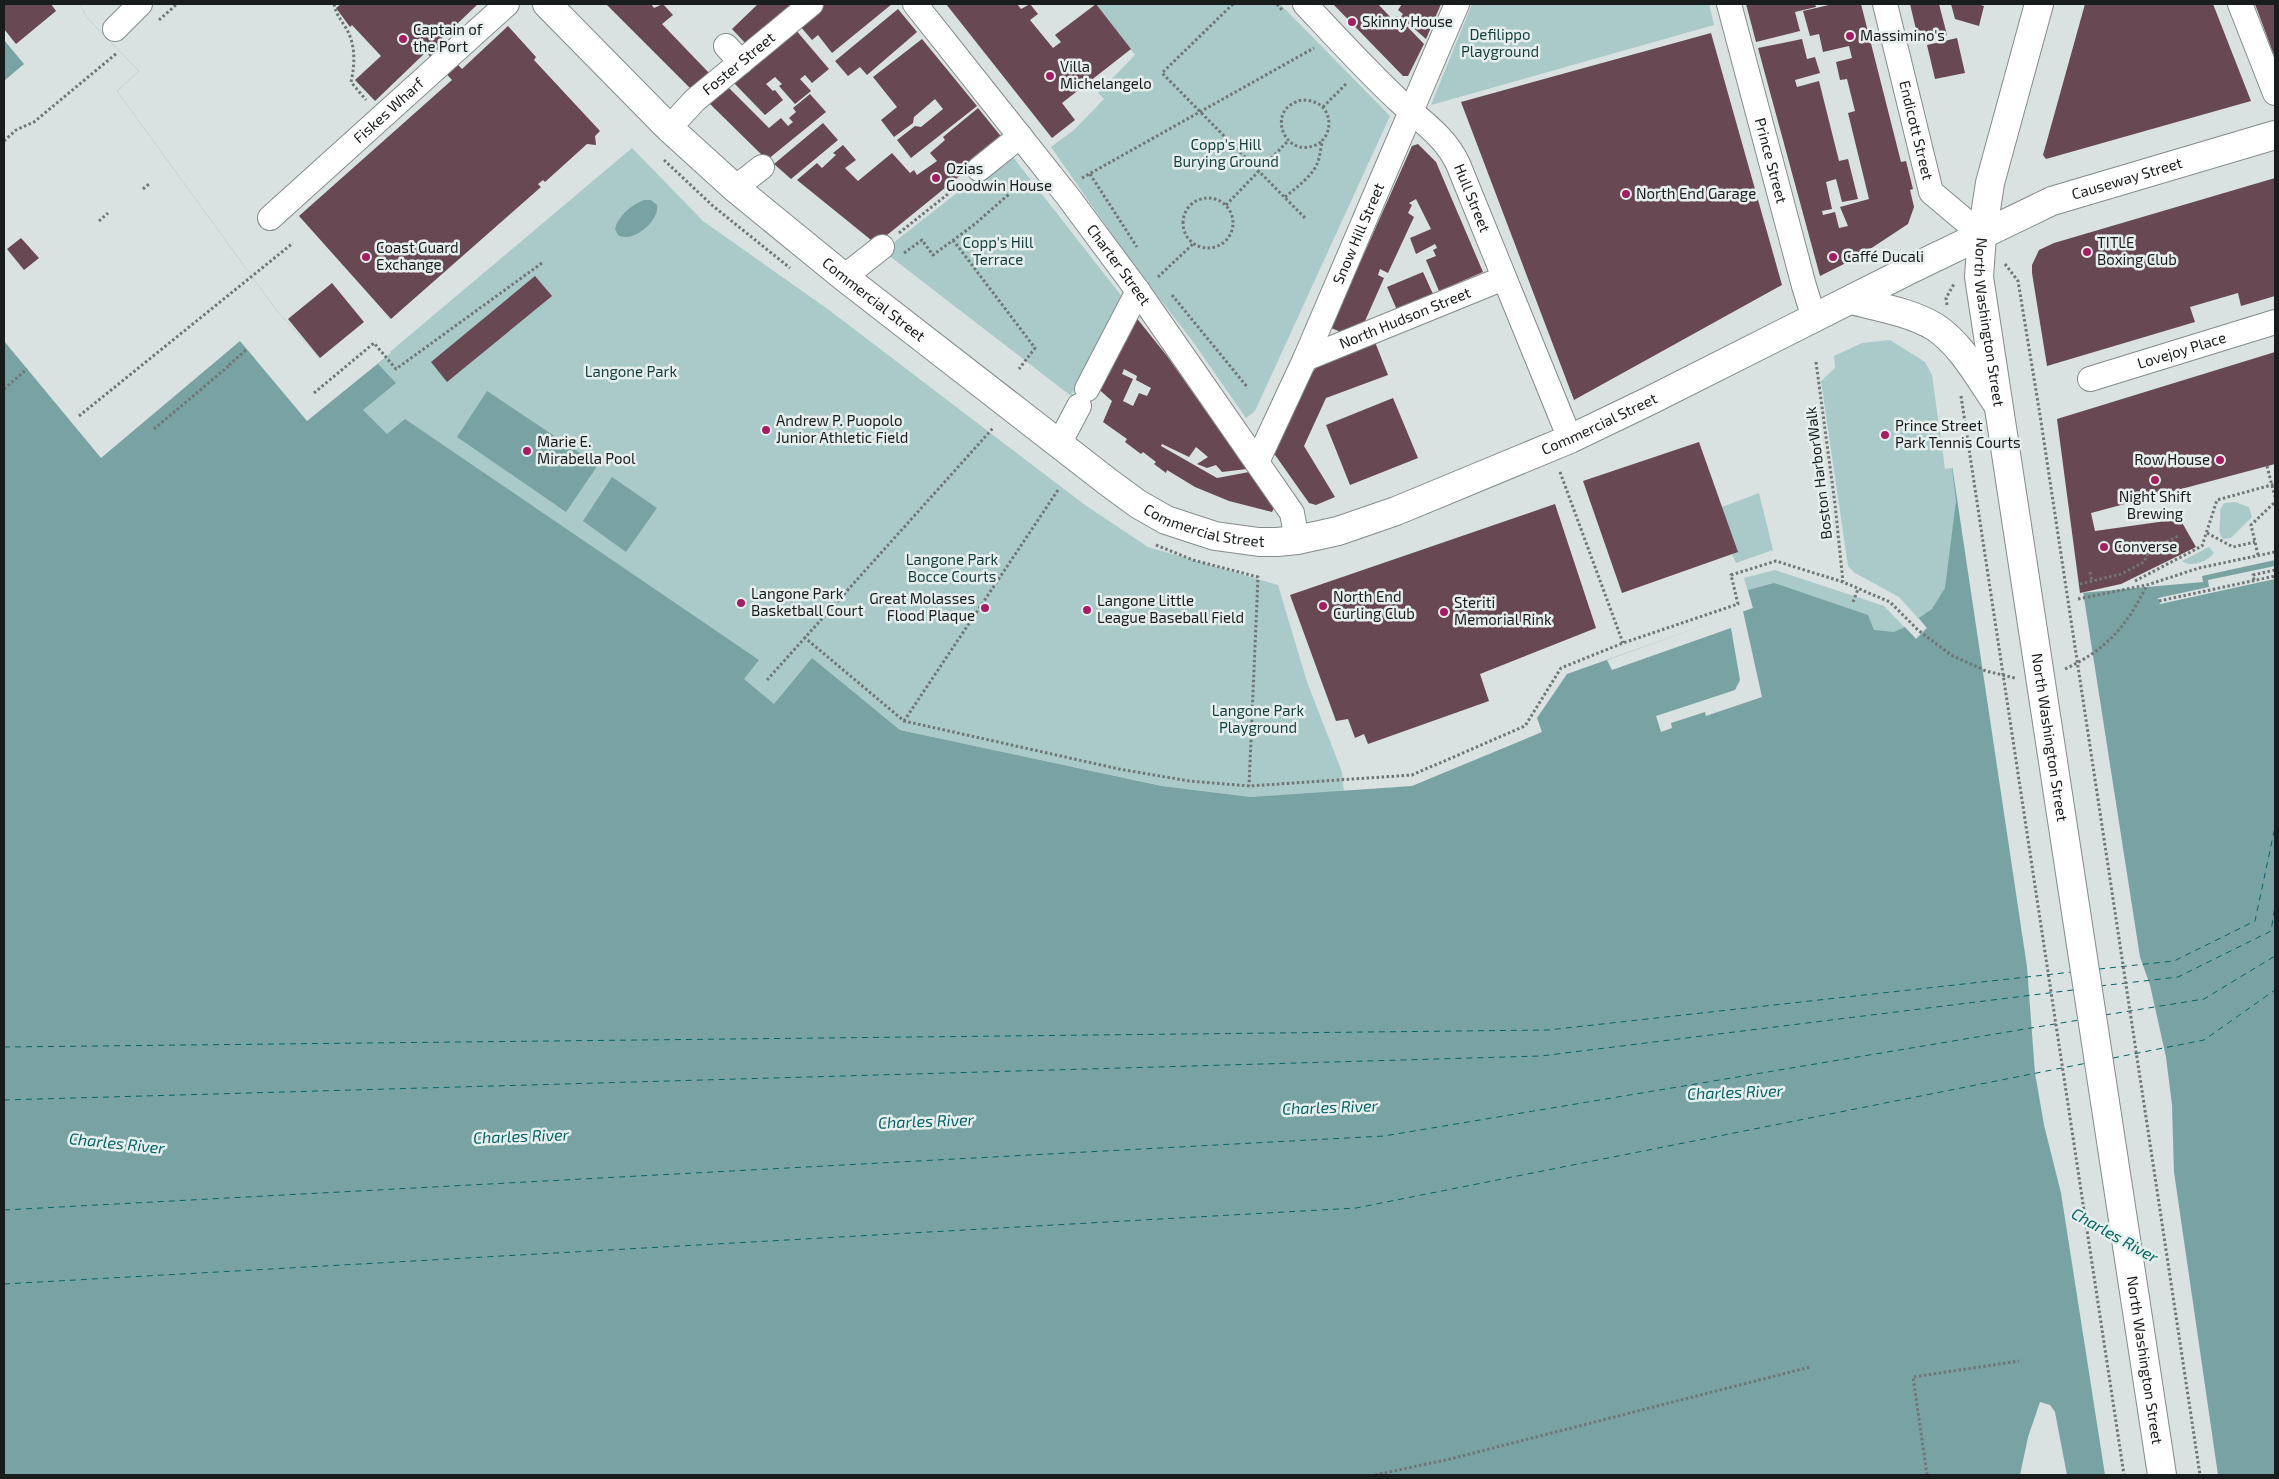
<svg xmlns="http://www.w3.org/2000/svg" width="2279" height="1479" font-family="'Exo 2',sans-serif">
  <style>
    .green { fill: #a9cac9 }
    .water { fill: #78a3a2 }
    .pier { fill: #d9e1e1 }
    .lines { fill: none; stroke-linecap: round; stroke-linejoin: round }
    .ferry { stroke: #056464; stroke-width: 1; stroke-dasharray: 6 5; stroke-linecap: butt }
    .building { fill: #684853; fill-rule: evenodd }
    .minor-casing { stroke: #848c8b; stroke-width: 26 }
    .major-casing { stroke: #848c8b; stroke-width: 30 }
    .path { stroke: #707575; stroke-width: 3; stroke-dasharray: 2.5 2.5; stroke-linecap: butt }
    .minor { stroke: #fff; stroke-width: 24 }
    .major { stroke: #fff; stroke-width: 28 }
    .poi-dot { fill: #a71d62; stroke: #e6eeee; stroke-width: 2 }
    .labels { text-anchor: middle; stroke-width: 5; stroke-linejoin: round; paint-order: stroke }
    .poi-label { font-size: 15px; fill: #191c1c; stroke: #e6eeee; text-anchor: start }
    .park-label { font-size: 15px; fill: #143e3e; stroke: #e6eeee }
    .street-label { font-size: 15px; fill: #191c1c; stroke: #e6eeee }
    .water-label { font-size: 16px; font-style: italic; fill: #056464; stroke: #e6eeee }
  </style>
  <rect width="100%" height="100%" fill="#d9e1e1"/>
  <path class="green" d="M1096,4H1280L1390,116L1255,411L1246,418L1191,339L1132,263L1051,147L1074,130L1104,99L1098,93L1135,55Z
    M1472,4H1709L1714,25L1431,105Z
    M632,148L703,221L829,310L1085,505L1148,547L1278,585L1307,682L1342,772L1344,792L1251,797L1163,786L900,730L812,659L759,728L327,405Z
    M1009,152L1123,298L1071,396L883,251Z
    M1890,340L1925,362L1932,375L1945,469L2008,460L1933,648L1753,608L1744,578L1775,570L1884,606L1916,639L1927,628L1899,597L1855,573L1848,566L1821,381L1835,368L1834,356L1862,343Z
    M1759,493L1773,550L1736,563L1732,554L1737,552L1722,507Z
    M2235,502L2249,507L2252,517L2231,538L2223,539C2216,532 2222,519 2220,510L2224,503Z
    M2209,547L2214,553C2207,562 2191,568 2182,561Z"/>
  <path class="water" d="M4,4H80L86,17L139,71L117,91L277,311L320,358L391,353L378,364L396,383L363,410L387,434L405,419L759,660L744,679L774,704L812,658L900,730L1162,786L1251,797L1412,786L1542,732L1537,718L1567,674L1753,608L1748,590L1774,583L1868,615L1874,630L1894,632L1905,627L1916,639L1927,628L1919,618L1932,609L1945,588L1956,501L1952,468L2008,460L2081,593L2203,582L2202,576L2275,560V1475H4Z
    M644,200H651L657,205C660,220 633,244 618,235L615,229C618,216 631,205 644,200Z
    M487,391L598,465L566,512L457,437Z
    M612,477L657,508L626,552L583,521Z"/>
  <path class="pier" d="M4,4H80L86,17L139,71L117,91L277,311L320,358L364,322L391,353L307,421L240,341L101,458L4,341V81L24,64L4,40Z
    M2054,451L2068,495L2140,957L2150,985L2166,1057L2172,1105L2174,1172L2218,1475H2105L2061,1193L2044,1125L2035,1073L2027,967L1952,465Z
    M2275,566V579L2160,604L2158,598L2209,587L2208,580Z
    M1743,611L1762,697L1706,716L1705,712L1671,723L1672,728L1661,732L1656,716L1735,690L1740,680L1731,628L1612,670L1607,660Z
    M2040,1402L2050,1405L2055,1412L2067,1475H2020L2028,1437Z"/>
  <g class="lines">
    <path class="ferry" d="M2099,969L2174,961L2255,921L2275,827
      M2100,986L2178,977L2271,931L2275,906
      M2105,1015L2204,999L2275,956
      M4,1047L1548,1030L2072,972
      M2113,1058L2204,1040L2275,990
      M4,1100L1541,1056L2073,990
      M4,1210L1384,1136L2079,1020
      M4,1284L1356,1208L2087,1063"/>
  </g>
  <path class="building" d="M4,4H51L56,11L16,44L4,29Z
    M341,4H478L437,43L462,69L508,26L536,57L534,60L600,131L595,136L596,145L587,144L545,182L543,180L538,184L541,187L391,319L299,216L452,80L426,52L375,101L355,80L381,56L352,25L350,27L336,8Z
    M606,4H651L654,8L663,4L673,15L662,24L710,74L692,90Z
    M758,4H797L747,45L732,29Z
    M825,4H892L832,53L818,35L812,40L800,26Z
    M946,4H1017L1021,9L1030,4L1038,14L1030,20L1053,48L1061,42L1055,35L1096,4L1131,49L1062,103L1075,120L1052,138Z
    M1333,4H1378L1393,20L1397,16L1424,44L1408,76H1403Z
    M1402,4H1441L1426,39L1401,17L1403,14L1398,10Z
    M1746,4H1815L1816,7L1795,12L1800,31L1756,42Z
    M1833,4H1861L1901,162L1906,161L1913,189L1910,190L1914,207L1908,224L1858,257L1820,276L1758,48L1802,39L1807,59L1815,57L1820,73L1795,80L1797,87L1819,81L1839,161L1848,159L1858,199L1842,202L1836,179L1826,182L1832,209L1822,211L1823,215L1835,212L1839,228L1848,226L1840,207L1869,199L1848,113L1855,111L1847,79L1840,80L1836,62L1852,58L1849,46L1823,52L1819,34L1810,36L1803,11Z
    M1910,4H1939L1947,35L1919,42Z
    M1951,4H1977L1984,6L1979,26L1955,19Z
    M2085,4H2213L2251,101L2046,159L2043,155Z
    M2255,4H2275V58Z
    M898,9L917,32L867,75L860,67L848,76L835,61Z
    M795,29L829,69L812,83L805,75L800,79L811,91L795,104L779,86L782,84L775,77L766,84L773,91L775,90L783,100L765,115L733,82Z
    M1711,33L1782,285L1574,400L1461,102Z
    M1957,38L1965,73L1935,79L1927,45Z
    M922,39L977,106L911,158L897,140L915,126L921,127L943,109L935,99L914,117L913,123L894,137L881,120L897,107L873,77Z
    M727,86L769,128L781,118L788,126L793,122L789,118L796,112L793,108L810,94L826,112L767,160L709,103Z
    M978,108L1004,140L876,244L797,180L817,163L822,168L836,155L833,153L843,145L856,160L845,168L858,181L892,153L910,173L914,170L917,175L937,161L930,153L945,140L943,137Z
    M823,123L838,140L791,179L774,164Z
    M1418,144L1436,162L1483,272L1439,291L1426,260L1436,256L1433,250L1437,248L1435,244L1416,254L1410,238L1431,229L1416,199L1409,203L1412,205L1408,213L1414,217L1388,273L1380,269L1378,275L1384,278L1365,321L1341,332L1331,328L1412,146Z
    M2275,178V296L2241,306L2238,293L2190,307L2195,322L2047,366L2032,273V265L2039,250L2054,243Z
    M21,238L39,258L24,270L7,249Z
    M1423,272L1433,294L1397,310L1387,287Z
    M535,276L552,296L447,382L431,362Z
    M332,283L364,322L320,358L288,319Z
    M1135,316L1167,356L1247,469L1222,472L1216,465L1207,468L1197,464L1208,457L1196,447L1189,457L1162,444L1161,446L1217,478L1249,472L1275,506L1272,512L1229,501L1195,487L1167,470L1166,473L1154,464L1156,462L1143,452L1141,454L1125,442L1127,439L1103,422L1112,401L1094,385ZM1124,369L1137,376L1136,380L1151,388L1147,396L1139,393L1133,406L1123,401L1133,379L1122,374Z
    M1375,342L1388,375L1326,398L1304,446L1335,497L1316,505L1309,503L1273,452L1307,379L1321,362Z
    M2275,352V464L2091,513L2095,531L2180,519L2196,547L2121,584L2080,593L2057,419Z
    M1393,398L1418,458L1350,485L1326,425Z
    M1699,442L1738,552L1622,593L1583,481Z
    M1555,504L1596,628L1480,674L1489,701L1368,744L1364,734L1355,738L1348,719L1336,721L1290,595Z"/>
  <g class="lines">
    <g class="minor-casing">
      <g id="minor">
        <path id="s1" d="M915,4L1069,198L1138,291L1292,513L1297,540"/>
        <path id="s2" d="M1305,4C1335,36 1366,70 1398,100C1421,121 1445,136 1458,164L1570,439"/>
        <path id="s3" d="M1729,4L1804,286L1814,318"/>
        <path id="s4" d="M1885,4L1931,192L1982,235"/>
        <path d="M2240,4L2275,93"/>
        <path d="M115,29L140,4"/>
        <path d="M726,46L741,62"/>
        <path id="s5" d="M669,128L695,100L811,4"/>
        <path d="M979,169L1020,136"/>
        <path d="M735,188L762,167"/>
        <path id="s6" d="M270,218L507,4"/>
        <path d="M844,277L882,247"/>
        <path id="s7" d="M1305,359L1504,278"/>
        <path id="s8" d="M2090,379L2275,322"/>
        <path d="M1087,389L1138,291"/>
        <path d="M1059,444L1079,406"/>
        <path id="s9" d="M1257,462L1305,359L1457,4"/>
      </g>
    </g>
    <g class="major-casing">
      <g id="major">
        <path id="s10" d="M547,4L669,128L735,188L844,277L1108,482L1138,504L1166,520L1215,536L1259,542H1277L1297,540L1338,531L1396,511L1570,439L1649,401L1909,270L2052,201L2275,135"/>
        <path id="s11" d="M2039,4L1990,183L1982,235L1979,277L2162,1475"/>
        <path d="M1851,300C1878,307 1910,312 1935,327C1961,344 1979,377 1996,402"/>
      </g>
    </g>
    <path class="path" d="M334,4C336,14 341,20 346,28C356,45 355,64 351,82L366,100
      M1233,4L1162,73L1305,218
      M1277,4L1282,10
      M159,20L177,4
      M1323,107L1347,83
      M4,141L16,130L34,122L117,53
      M664,160L713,206L790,268
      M1090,174L1137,247
      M1082,178L1314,48
      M143,189L149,184
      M1285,197C1296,188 1307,180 1315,168C1320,160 1320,151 1322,143C1322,139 1326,137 1327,133C1332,121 1327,106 1314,102C1308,100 1301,99 1296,102C1265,114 1288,164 1321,142
      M1183 223a25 25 0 1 1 50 0a25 25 0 1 1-50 0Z
      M1226,205L1288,141
      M99,221L108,213
      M899,233L963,182
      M953,240L1035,348L1019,369
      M904,253L922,240L933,255L975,224L1025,180
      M2005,264L2018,281L2040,415L2200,1475
      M1158,277L1193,244
      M1172,295L1248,388
      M1947,305L1946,298L1954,284
      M1816,362L1835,504L1843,582
      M229,365L247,349
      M4,389L27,369
      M314,393L374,343L396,369L542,263
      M1961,396L2124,1475
      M79,416L293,243
      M154,429L231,364
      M2267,466L2275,497
      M1560,472L1623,643
      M2207,533L2233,547L2255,542
      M1156,545L1193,560L1258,577L1249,786
      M2258,555L2251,525L2275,502
      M2090,572L2092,581
      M2254,580L2253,575L2275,570
      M2135,581L2202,546L2217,500L2275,484
      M2080,584L2121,574L2144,562L2150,550L2178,536
      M2078,599L2147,585L2199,568L2275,552
      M2159,601L2275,576
      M1853,602L1858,589
      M804,637L904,721L1119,769L1189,781L1249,786L1412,775L1525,726L1561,668L1623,643L1738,604L1731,575L1776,561L1843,582L1890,602L1918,630L1951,655L1986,671L2015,678
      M2065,669C2106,650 2127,626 2147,585
      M767,680L993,428
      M904,721L1058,490
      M1375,1475L1450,1459L1810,1367
      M1927,1475L1913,1377L2019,1361"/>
    <use href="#minor" class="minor"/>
    <use href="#major" class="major"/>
  </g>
  <g class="poi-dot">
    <circle cx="1352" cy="22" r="5"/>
    <circle cx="1850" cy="36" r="5"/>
    <circle cx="403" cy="39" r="5"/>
    <circle cx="1050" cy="76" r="5"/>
    <circle cx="936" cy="178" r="5"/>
    <circle cx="1626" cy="194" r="5"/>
    <circle cx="2087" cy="252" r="5"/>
    <circle cx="366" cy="257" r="5"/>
    <circle cx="1833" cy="257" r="5"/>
    <circle cx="766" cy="430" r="5"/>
    <circle cx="1885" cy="435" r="5"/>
    <circle cx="527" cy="451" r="5"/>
    <circle cx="2220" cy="460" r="5"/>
    <circle cx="2155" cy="480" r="5"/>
    <circle cx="2104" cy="547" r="5"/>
    <circle cx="741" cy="603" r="5"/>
    <circle cx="1323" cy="606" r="5"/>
    <circle cx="985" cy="608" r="5"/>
    <circle cx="1087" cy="610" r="5"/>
    <circle cx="1444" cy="612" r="5"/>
  </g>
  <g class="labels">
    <g class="poi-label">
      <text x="1362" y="27">Skinny House</text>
      <text x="413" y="35">Captain of<tspan x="413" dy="17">the Port</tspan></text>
      <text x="1860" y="41">Massimino's</text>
      <text x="1060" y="72">Villa<tspan x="1060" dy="17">Michelangelo</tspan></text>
      <text x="946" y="174">Ozias<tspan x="946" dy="17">Goodwin House</tspan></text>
      <text x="1636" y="199">North End Garage</text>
      <text x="2097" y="248">TITLE<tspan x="2097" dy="17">Boxing Club</tspan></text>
      <text x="376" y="253">Coast Guard<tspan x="376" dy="17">Exchange</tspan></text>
      <text x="1843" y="262">Caffé Ducali</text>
      <text x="776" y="426">Andrew P. Puopolo<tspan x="776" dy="17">Junior Athletic Field</tspan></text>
      <text x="1895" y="431">Prince Street<tspan x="1895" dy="17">Park Tennis Courts</tspan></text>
      <text x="537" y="447">Marie E.<tspan x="537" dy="17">Mirabella Pool</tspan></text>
      <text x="2210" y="465" text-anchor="end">Row House</text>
      <text x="2155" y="502" text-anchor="middle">Night Shift<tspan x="2155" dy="17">Brewing</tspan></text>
      <text x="2114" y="552">Converse</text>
      <text x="751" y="599">Langone Park<tspan x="751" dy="17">Basketball Court</tspan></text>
      <text x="1333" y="602">North End<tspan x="1333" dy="17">Curling Club</tspan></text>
      <text x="975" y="604" text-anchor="end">Great Molasses<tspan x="975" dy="17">Flood Plaque</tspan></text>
      <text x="1097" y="606">Langone Little<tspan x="1097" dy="17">League Baseball Field</tspan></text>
      <text x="1454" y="608">Steriti<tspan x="1454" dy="17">Memorial Rink</tspan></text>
    </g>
    <g class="park-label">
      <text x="1500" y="40">Defilippo<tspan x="1500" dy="17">Playground</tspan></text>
      <text x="1226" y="150">Copp's Hill<tspan x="1226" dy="17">Burying Ground</tspan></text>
      <text x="998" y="248">Copp's Hill<tspan x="998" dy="17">Terrace</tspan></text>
      <text x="631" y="377">Langone Park</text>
      <text x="952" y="565">Langone Park<tspan x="952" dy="17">Bocce Courts</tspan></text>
      <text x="1258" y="716">Langone Park<tspan x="1258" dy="17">Playground</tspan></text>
    </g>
    <g class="street-label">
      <text dy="5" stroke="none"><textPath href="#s5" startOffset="95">Foster Street</textPath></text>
      <text dy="5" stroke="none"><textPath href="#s6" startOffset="160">Fiskes Wharf</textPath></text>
      <text dy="5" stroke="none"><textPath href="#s4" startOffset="130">Endicott Street</textPath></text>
      <text dy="5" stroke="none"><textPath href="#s3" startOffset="162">Prince Street</textPath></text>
      <text dy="5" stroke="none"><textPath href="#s10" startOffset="1849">Causeway Street</textPath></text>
      <text dy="5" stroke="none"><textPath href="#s2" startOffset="259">Hull Street</textPath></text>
      <text dy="5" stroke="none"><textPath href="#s9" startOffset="250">Snow Hill Street</textPath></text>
      <text dy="5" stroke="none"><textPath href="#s1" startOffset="331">Charter Street</textPath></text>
      <text dy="5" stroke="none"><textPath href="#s10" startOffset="441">Commercial Street</textPath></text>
      <text dy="5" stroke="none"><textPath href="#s7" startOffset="108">North Hudson Street</textPath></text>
      <text dy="5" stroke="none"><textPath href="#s11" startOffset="326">North Washington Street</textPath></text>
      <text dy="5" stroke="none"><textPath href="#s8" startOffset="96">Lovejoy Place</textPath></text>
      <text dy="5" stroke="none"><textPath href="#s10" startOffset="1266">Commercial Street</textPath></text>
      <text transform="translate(1819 473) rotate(-97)" y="5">Boston HarborWalk</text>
      <text dy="5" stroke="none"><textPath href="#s10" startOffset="846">Commercial Street</textPath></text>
      <text dy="5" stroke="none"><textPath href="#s11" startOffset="746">North Washington Street</textPath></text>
      <text dy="5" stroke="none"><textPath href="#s11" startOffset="1376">North Washington Street</textPath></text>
    </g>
    <g class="water-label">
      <text transform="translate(1735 1092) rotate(-2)" y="6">Charles River</text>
      <text transform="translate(1330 1107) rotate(-2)" y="6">Charles River</text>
      <text transform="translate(926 1121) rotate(-2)" y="6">Charles River</text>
      <text transform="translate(521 1136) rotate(-2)" y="6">Charles River</text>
      <text transform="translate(117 1143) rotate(6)" y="6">Charles River</text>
      <text transform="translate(2115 1235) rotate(29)" y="6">Charles River</text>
    </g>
  </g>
  <rect width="2279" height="1479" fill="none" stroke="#191c1c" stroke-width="10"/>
</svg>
